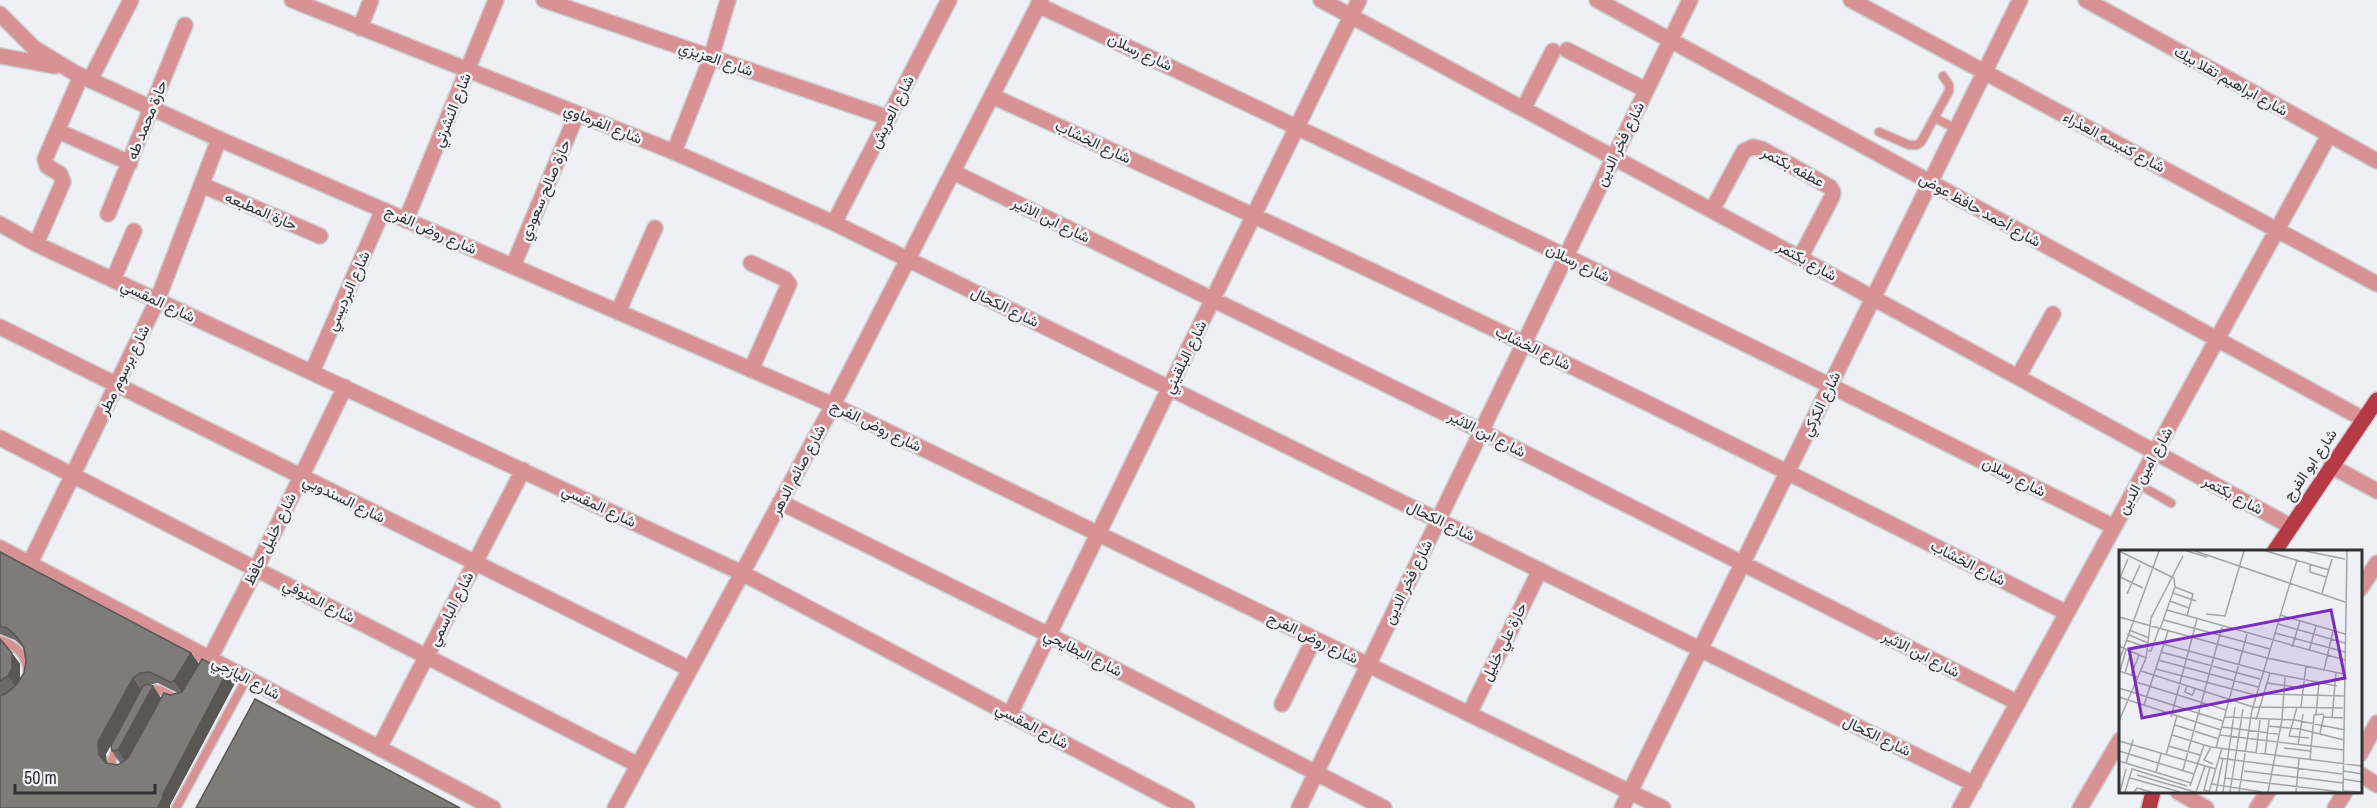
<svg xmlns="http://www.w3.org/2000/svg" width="2377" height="808" font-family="'Archivo Narrow',Vazirmatn,sans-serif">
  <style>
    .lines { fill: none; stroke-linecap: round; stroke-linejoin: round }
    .service-casing { stroke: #cdced2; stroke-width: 11 }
    .minor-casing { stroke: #cdced2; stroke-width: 18 }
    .tertiary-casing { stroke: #cdced2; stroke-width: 18 }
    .primary-casing { stroke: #cdced2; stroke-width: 18 }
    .service { stroke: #d89293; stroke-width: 8 }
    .minor { stroke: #d89293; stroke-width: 15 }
    .tertiary { stroke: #d89293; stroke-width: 15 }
    .primary { stroke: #b63946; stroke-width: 15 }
    .wall { fill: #6c6b67; fill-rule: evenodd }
    .shaded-wall { fill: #585754 }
    .building { fill: #7e7c78; stroke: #585754; stroke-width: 1.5 }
    .labels { text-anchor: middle; stroke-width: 5; stroke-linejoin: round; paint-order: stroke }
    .street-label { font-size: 15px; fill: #323234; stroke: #eff0f5 }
    .inset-road { fill: none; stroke: #a3a4a8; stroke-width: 1.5 }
    .view { fill: #7b2cbf; fill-opacity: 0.15; stroke: #7b2cbf; stroke-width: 3 }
    .inset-edge { fill: none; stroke: #323234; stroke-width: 3 }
  </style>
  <rect width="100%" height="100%" fill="#eff0f5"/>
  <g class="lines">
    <g class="service-casing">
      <path id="service" d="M1935,118L1956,129
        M1879,132L1909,145H1917L1921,142L1949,91V85L1943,76
        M2138,484L2171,503
        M0,640C17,645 26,655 28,673
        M145,694C157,684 165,693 176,699
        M118,745L111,762L114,767L121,770
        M176,808L247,678"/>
    </g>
    <g class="minor-casing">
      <path id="minor" d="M292,0L674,152L834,223L1974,784
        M544,0L889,118
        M1321,0L1800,258L2290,526
        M1597,0L2363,419
        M1851,0L2377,284
        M2086,0L2377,161
        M1038,5C1399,174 1758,348 2114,527
        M360,28L371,0
        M1567,50L1646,90
        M90,80L131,0
        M992,96C1170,177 1348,258 1525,344C1707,431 1887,522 2067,613
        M1523,109L1553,51
        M58,131L130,163
        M674,152L711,58L728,0
        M953,172L1481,431L2018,703
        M202,185L320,236
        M1712,210L1744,151L1753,147L1762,149L1830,187L1833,192L1832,197L1800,258
        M108,214L185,25
        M406,220L496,0
        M834,223L949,0
        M0,224L36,244L742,573L1187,808
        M36,244L63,182L60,174L47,166L45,159L81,76
        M513,266L577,114
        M113,280L134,231
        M618,312L655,228
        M0,327L690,669
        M751,370L789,284L785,279L751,263
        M312,372L383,210
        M2018,377L2053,314
        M0,438L638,765
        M2331,466L2377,491
        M780,502L1049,635L1384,808
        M0,548L493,808
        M30,563L157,301L219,139
        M2360,589L2377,563
        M210,658L256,569L345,387
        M1282,704L1314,639
        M1010,714L1359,0
        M1469,714L1540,570
        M379,748L523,470
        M2360,754L2377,723
        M2360,774L2377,785
        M2178,792L2206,808
        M615,808L833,405L1041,0
        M1299,808L1690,0
        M1622,808L2020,0
        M1960,808L2329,135
        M2080,808L2120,740
        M2257,808L2268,792
        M2335,808L2345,792"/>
    </g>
    <g class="tertiary-casing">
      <path id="tertiary" d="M0,14L34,48L75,73L219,139L833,405L1663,808
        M0,56L55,66"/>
    </g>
    <g class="primary-casing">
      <path id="primary" d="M2274,552L2377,400
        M2149,808L2153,792"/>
    </g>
    <use href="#service" class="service"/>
    <use href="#minor" class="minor"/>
    <use href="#tertiary" class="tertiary"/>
    <use href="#primary" class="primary"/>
  </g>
  <path class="wall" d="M0,552L191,653L199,664L235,683L170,805L0,808V639L12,653L20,664V680L24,673L26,661L23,647L15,640L0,634ZM158,683L178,693L161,698L153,686L148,685ZM141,690L112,751L120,763L121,762L118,765L107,763L106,754Z"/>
  <path class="shaded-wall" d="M12,653L20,664V680L16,687L8,676Z
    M191,653L199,664L182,692L174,681Z
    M227,672L235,683L170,805V808H157L163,794Z
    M133,678L141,690L106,754L107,766L99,755L98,742Z
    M153,686L161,698L126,762L118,750Z"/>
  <path class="building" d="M0,552L191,653L174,681L170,682L150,672L140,673L133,678L98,742L99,755L106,763L118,765L128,758L164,693L170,695L182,692L202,659L227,672L163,794L162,799L157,808H0V696L7,693L17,684L24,673L26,661L24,648L17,637L7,628L0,626Z
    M0,639L12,653V668L8,676L0,681Z
    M147,684L153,686L118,750L112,751L111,746L143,686Z
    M255,699L460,808H196Z"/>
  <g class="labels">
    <g class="street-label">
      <text transform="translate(1140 52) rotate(25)" y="5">شارع رسلان</text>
      <text transform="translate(716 59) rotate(19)" y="5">شارع العزيزي</text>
      <text transform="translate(2231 81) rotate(29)" y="5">شارع ابراهيم تقلا بيك</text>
      <text transform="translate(452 110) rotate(-68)" y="5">شارع النشرتي</text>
      <text transform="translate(892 112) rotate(-63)" y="5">شارع العريش</text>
      <text transform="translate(147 120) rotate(-68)" y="5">حارة محمد طه</text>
      <text transform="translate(603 124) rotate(22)" y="5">شارع الفرماوي</text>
      <text transform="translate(1093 142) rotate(25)" y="5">شارع الخشاب</text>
      <text transform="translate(2114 142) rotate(28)" y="5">شارع كنيسه العذراء</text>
      <text transform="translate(1620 144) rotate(-64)" y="5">شارع فخر الدين</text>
      <text transform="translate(1793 167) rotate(28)" y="5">عطفه بكتمر</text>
      <text transform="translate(545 190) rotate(-67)" y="5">حارة صالح سعودي</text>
      <text transform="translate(1980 210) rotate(29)" y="5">شارع أحمد حافظ عوض</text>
      <text transform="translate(261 211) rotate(23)" y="5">حارة المطبعه</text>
      <text transform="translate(1051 220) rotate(26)" y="5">شارع ابن الاثير</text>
      <text transform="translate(431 230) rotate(24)" y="5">شارع روض الفرج</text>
      <text transform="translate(1807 261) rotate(29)" y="5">شارع بكتمر</text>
      <text transform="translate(1578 263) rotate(26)" y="5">شارع رسلان</text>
      <text transform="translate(348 291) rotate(-66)" y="5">شارع البرديسي</text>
      <text transform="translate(158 301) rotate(25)" y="5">شارع المقسي</text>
      <text transform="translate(1005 307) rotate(26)" y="5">شارع الكحال</text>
      <text transform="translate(1533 348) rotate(26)" y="5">شارع الخشاب</text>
      <text transform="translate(1185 357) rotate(-64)" y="5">شارع البلقيني</text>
      <text transform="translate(124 370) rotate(-64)" y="5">شارع برسوم مطر</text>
      <text transform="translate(1821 404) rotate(-64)" y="5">شارع الكركي</text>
      <text transform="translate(876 426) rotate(26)" y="5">شارع روض الفرج</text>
      <text transform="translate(1487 434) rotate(27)" y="5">شارع ابن الاثير</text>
      <text transform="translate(2310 465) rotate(-56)" y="5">شارع ابو الفرج</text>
      <text transform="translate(798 470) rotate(-62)" y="5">شارع صائم الدهر</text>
      <text transform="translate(2145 471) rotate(-61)" y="5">شارع امين الدين</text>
      <text transform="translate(2014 477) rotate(27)" y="5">شارع رسلان</text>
      <text transform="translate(2233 495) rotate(28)" y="5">شارع بكتمر</text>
      <text transform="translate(344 499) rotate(26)" y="5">شارع السندوبي</text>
      <text transform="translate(599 506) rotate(25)" y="5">شارع المقسي</text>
      <text transform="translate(1441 521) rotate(26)" y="5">شارع الكحال</text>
      <text transform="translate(270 539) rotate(-64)" y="5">شارع خليل حافظ</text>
      <text transform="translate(1968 563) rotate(27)" y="5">شارع الخشاب</text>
      <text transform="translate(1408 582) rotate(-64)" y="5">شارع فخر الدين</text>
      <text transform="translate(319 601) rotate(27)" y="5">شارع المنوفي</text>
      <text transform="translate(451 609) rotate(-63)" y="5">شارع الباسمي</text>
      <text transform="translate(1313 638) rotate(26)" y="5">شارع روض الفرج</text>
      <text transform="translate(1504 642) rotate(-64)" y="5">حارة علي خليل</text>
      <text transform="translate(1083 653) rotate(27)" y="5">شارع البطايحي</text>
      <text transform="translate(1921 654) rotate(27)" y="5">شارع ابن الاثير</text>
      <text transform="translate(246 678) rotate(28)" y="5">شارع اليازجي</text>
      <text transform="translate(1032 726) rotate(28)" y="5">شارع المقسي</text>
      <text transform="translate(1877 736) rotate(26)" y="5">شارع الكحال</text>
    </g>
  </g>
  <g transform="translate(2119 550)">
    <rect width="243" height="243" fill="#eff0f5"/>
    <path class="inset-road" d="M0,1L55,28M68,1L88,7M76,1L226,52M147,1L210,20M186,1L226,9M191,14V22L207,27M1,27L24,38M0,30L9,9M56,37L74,44L68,66M54,43L77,51M203,43L213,9M8,44L21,15M51,51L70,58M48,60L226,110M87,64L106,66L125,1M161,65L226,84M0,67L148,108L225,124M45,70L151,99M159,74L226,93M41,79L56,37L55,28M10,80L30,88M156,83L226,102M8,84L29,93M7,90L27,97M44,94L151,123L218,136M0,96L27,108M173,97L181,71M29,101H32L40,79M190,101L197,76M42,102L141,129M39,110L139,137M0,111L40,1M37,119L136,145M205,120L214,81M0,121L18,127M1,121L7,100M22,121L134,157L224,158M6,123L12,102M12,125L20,105M17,132L107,160M148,133L183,138M68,136L66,142L73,145L76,139M0,138L104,171M145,144L226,146M0,147L102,180M25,155L49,81M178,157L170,186L190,188M182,157L187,116M197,164L200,133M52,167L78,69M106,167L176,170L226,180M205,167L224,168M213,168L217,123M137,170L151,123M0,171L27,108L32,68L64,6M56,175L100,189M149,176L181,179L225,190M103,177L159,184M201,183L205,165M53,185L92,197L243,216M101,185L225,200M0,191L97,219M179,195L184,164M49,196L81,205M92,197L85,210L94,214M97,198L128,84M165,198L191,201M0,201L75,224M137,203L141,170M146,204L150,170M47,205L58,166M100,208L223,224M191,210L195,165L205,164M0,211L72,233M7,213L14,190M91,217L85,240L91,242M64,220L103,77M125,221L224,233M225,221L243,224M37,222L42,204M18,225L76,242M11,228L61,242M106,228L222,242M224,229L243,232M93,234L143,242M71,236L85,195M224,241L243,242M1,242L7,219M6,242L13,219L68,236M15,242L18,238L32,242M77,242L86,216M90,242L103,198M97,242L104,208M104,242L116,157M111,242L124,159M120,242L133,160L178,10M149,242L163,170L166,127M177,242L180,209M224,242L228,1"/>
    <path class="view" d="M212,60L226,128L23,168L10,99Z"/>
    <rect width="243" height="243" class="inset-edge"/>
  </g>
  <path d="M15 784v9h140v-9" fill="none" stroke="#323234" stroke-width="3"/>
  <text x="24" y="784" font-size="18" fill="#323234" stroke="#eff0f5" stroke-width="4.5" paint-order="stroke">50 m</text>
</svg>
